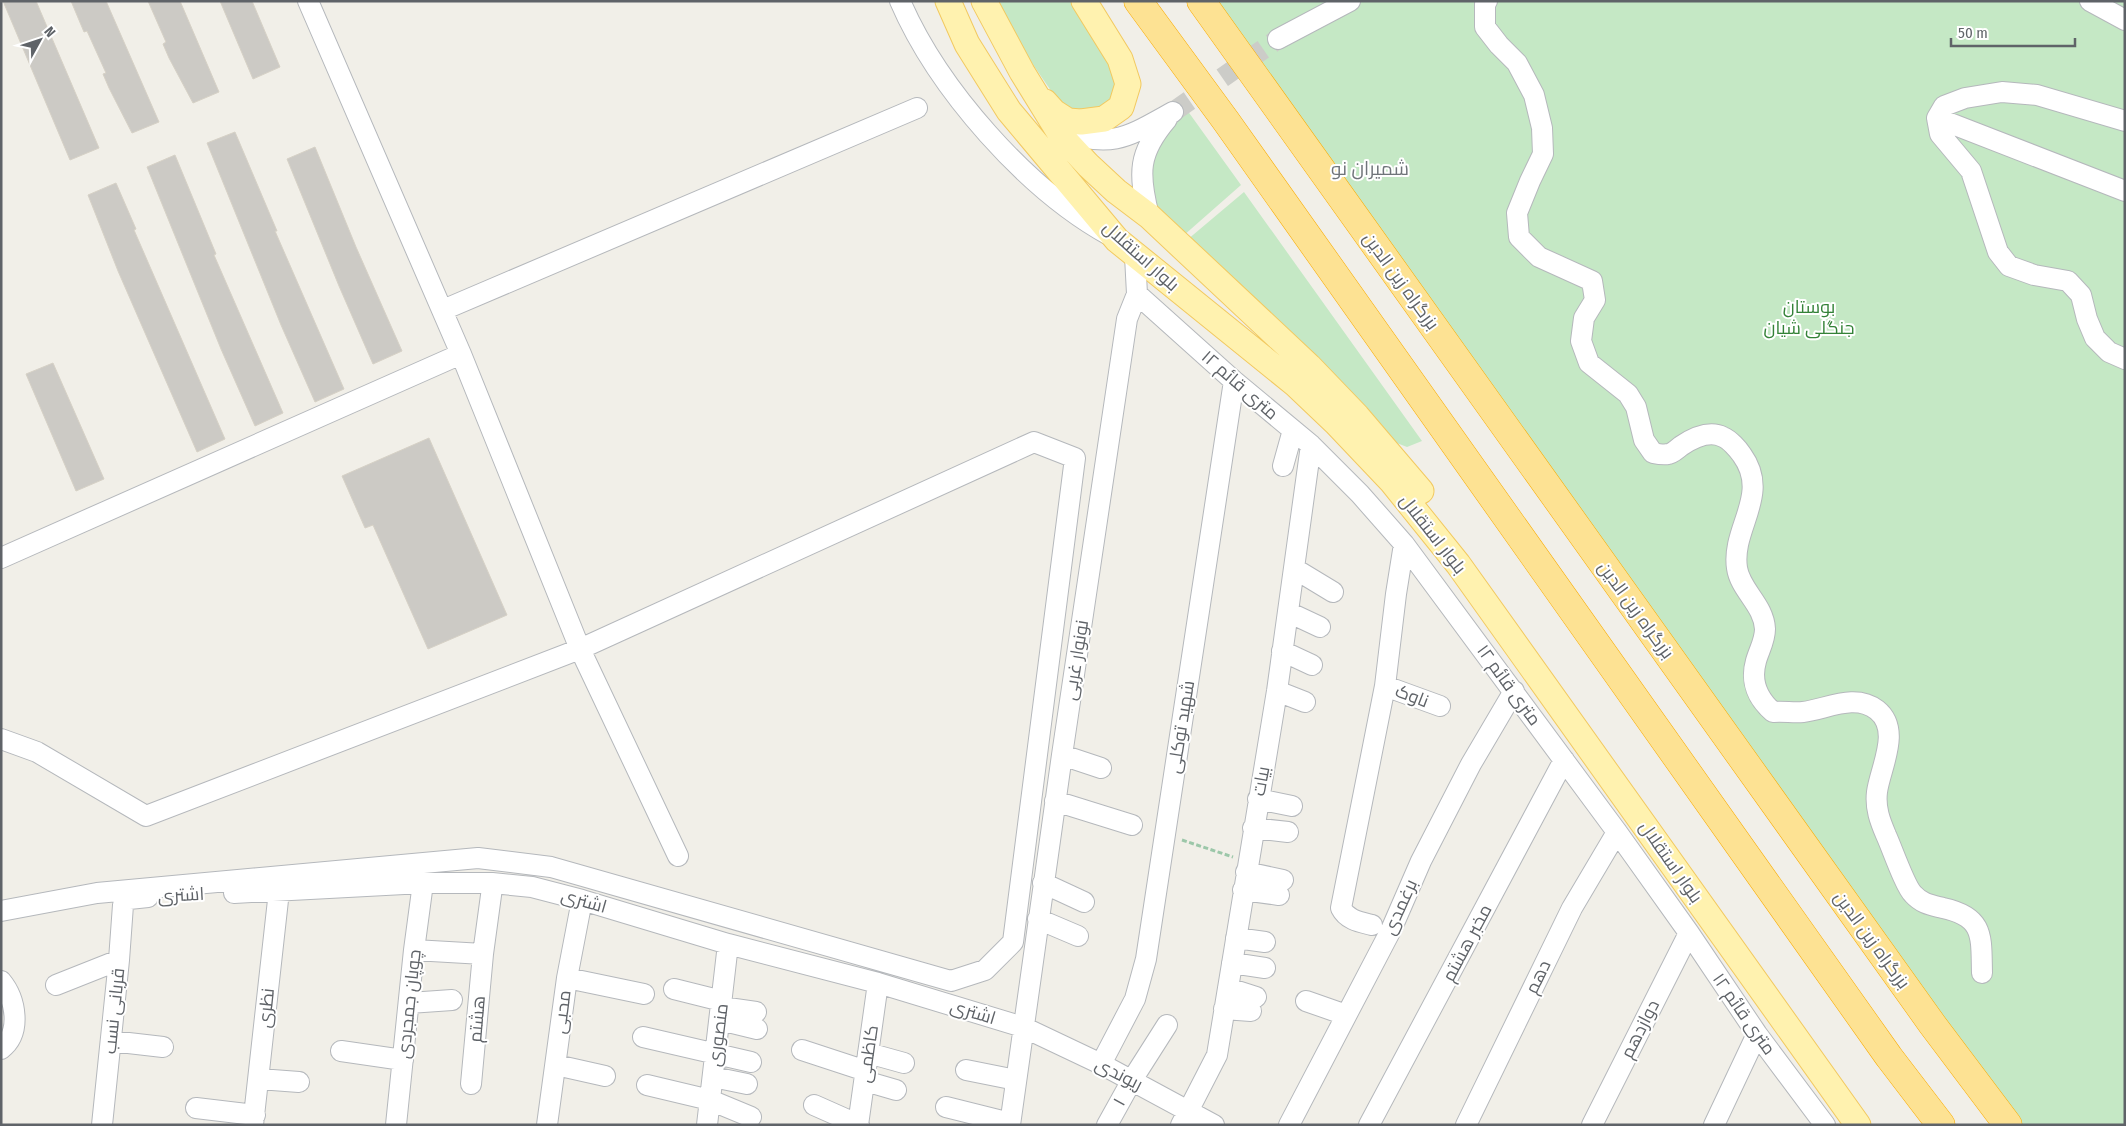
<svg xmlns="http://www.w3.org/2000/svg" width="2126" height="1126" font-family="'Fira Sans Condensed',Cairo,sans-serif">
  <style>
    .green { fill: #c5e8c5 }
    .building { fill: #cccac5; stroke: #d6d1c6 }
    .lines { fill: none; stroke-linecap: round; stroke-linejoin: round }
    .minor-tunnel { stroke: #ccccc8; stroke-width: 20; stroke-dasharray: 20 10; stroke-linecap: butt }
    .minor-casing { stroke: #b5b8bc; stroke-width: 22 }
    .major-casing { stroke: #f2c960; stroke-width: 27 }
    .highway-casing { stroke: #f9ab00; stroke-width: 29 }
    .path { stroke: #9cc7a9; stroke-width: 3; stroke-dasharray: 5 2.5; stroke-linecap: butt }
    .minor { stroke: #fff; stroke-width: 20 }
    .major { stroke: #fff2af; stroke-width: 25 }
    .highway { stroke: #fde293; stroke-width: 28 }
    .labels { text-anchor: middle; stroke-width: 4; stroke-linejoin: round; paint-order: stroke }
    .street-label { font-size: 18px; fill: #5f6368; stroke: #fff }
    .park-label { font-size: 18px; fill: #348238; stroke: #fff }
    .neighbourhood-label { font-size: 19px; fill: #70757a; stroke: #fff }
  </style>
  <rect width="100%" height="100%" fill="#f1efe8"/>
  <path class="green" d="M995,1H1076L1119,76L1110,106L1065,111L1025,53Z
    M1196,1H2125V1125H2007Z
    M1187,110L1241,185L1183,236L1159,211L1153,201L1149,165L1177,116Z
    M1244,192L1422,441L1407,447L1389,440L1187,240Z"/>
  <path class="building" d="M3,1H36L99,148L70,160Z
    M71,1H106L159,122L132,133L109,88L103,74L106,73L87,31L84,32Z
    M148,1H180L219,92L193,103L169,58L163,44L166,42Z
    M220,1H252L280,67L253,79Z
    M235,132L277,231H275L344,389L315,402L281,325L207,143Z
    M315,147L356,247L402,351L373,364L339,286L287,159Z
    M175,155L216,254L214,255L283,413L255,426L221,349L147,167Z
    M116,183L136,229L134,230L225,439L197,452L118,271L88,195Z
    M53,363L104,479L76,491L26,374Z
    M429,438L507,615L428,649L373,525L365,528L342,476Z"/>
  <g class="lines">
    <path class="minor-tunnel" d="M1173,112L1278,39"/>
    <g class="minor-casing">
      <path id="minor" d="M308,1L461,354L580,649L678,856
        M900,1C938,89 1027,190 1111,236
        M1487,1L1485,4V27L1499,45L1517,63L1534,95L1542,128L1543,154L1530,181L1517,213L1519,237L1539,257L1592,281L1595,300L1584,318L1581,341L1589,363L1628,394L1636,407L1644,440L1653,453C1658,454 1664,455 1668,454C1672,454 1677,449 1681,446C1693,438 1709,430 1723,437C1730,440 1738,449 1742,455C1771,495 1731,528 1737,568C1740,590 1764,605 1765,629C1765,641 1759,650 1756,661C1750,682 1758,699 1773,712C1783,711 1794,713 1803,712C1827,709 1855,693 1877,710C1902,730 1880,768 1877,792C1875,808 1880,821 1886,835C1892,848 1905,886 1913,894C1922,904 1931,905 1943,908C1985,917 1981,937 1982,973
        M2090,1L2125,20
        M1278,39L1350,1
        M1937,118L2125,191
        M2125,121L2037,95L2002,92L1965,98L1944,106L1937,118L1940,134L1971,171L1998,252L2009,266L2034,275L2068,281L2081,295L2087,319L2095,338L2109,352L2125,359
        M1059,132C1114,148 1126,138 1173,112
        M1149,216C1138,173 1138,153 1167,119
        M1137,294L1234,381L1311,445L1360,494L1404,544L1617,832L1689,933L1757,1034L1825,1125
        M443,310L917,108
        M1283,466L1293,430
        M1,558L461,354
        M1295,569L1333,592
        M1288,612L1320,627
        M1282,651L1312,665
        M1385,686L1440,706
        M1277,691L1305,702
        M1,739L37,752L146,816L580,649L1034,442L1075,458L1013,942L985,970L951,981L551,867L478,858L97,893L1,911
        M1062,755L1101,768
        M1258,799L1292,806
        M1055,801L1132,825
        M1253,828L1288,832
        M1246,872L1283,880
        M1043,883L1084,902
        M1243,890L1279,895
        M234,893L423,883H492L532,887L582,900L728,944L878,983L1023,1027L1101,1064L1214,1125
        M1038,919L1078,936
        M1372,925C1360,922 1347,920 1341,908L1385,686L1396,594L1404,544
        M1236,938L1265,942
        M414,950L483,954
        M1232,963L1265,968
        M567,978L644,994
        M1,981C16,999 22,1033 1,1049
        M56,985L119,960
        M1228,988L1256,997
        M674,989L722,1001
        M1306,1001L1346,1015
        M409,1003L452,1000
        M721,1007L756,1012
        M1224,1009L1251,1011
        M720,1020L757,1029
        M643,1037L751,1062
        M111,1041L163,1047
        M802,1050L866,1071
        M341,1051L403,1060
        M868,1053L904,1063
        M1101,1064L1135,999L1146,959L1234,381
        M556,1065L605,1076
        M966,1070L1016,1080
        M713,1077L747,1084
        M259,1079L299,1082
        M865,1081L896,1090
        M471,1084L483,954L492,888
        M647,1085L710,1100L751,1117
        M814,1105L859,1125
        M946,1107L1010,1123
        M196,1108L255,1115
        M102,1125L119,960L123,905L129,899L148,897
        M253,1125L279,891
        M396,1125L414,950L423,883
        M547,1125L567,978L582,900
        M707,1125L728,944
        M858,1125L878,983
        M1010,1125L1062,755L1127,319L1137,294L1135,256
        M1107,1125L1132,1080L1167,1025
        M1181,1125L1217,1055L1277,691L1311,445
        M1289,1125L1391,930L1421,861L1471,764L1514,691
        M1369,1125L1564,760
        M1466,1125L1572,908L1617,832
        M1592,1125L1689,933
        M1714,1125L1757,1034"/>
    </g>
    <g class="major-casing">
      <path id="major" d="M948,1L967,44L1009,111L1117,240L1295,384L1336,423L1392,482L1458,564L1858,1125
        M984,1L1022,72L1062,137L1088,165L1116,191L1149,216L1309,366L1357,416L1421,491
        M1045,102L1054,112L1068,121L1081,122L1104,119L1121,107L1128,84L1120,59L1084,1"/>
    </g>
    <g class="highway-casing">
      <path id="highway" d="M1138,1L1226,121L1889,1057L1941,1125
        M1201,1L1932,1024L2008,1125"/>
    </g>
    <path class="path" d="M1182,840L1233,857"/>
    <use href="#minor" class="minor"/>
    <use href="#major" class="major"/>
    <use href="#highway" class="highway"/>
  </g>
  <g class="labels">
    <g class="street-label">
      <text transform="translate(1141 256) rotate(42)" y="6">بلوار استقلال</text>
      <text transform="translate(1401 281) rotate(54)" y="6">بزرگراه زین الدین</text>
      <text transform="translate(1240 385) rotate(41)" y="6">۱۲ متری قائم</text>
      <text transform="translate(1433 534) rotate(52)" y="6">بلوار استقلال</text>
      <text transform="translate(1636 610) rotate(54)" y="6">بزرگراه زین الدین</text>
      <text transform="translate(1076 660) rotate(-81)" y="6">نونوار غربی</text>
      <text transform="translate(1509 685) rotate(54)" y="6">۱۲ متری قائم</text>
      <text transform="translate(1412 696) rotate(21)" y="6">ناوک</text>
      <text transform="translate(1181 727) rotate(-81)" y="6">شهید توکلی</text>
      <text transform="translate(1261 781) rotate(-80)" y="6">بیات</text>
      <text transform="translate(1671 862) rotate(55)" y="6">بلوار استقلال</text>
      <text transform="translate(181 895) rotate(-3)" y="6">اشتری</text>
      <text transform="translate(584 901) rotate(16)" y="6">اشتری</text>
      <text transform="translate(1400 907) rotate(-66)" y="6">برغمدی</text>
      <text transform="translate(1872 940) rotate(54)" y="6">بزرگراه زین الدین</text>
      <text transform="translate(1467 943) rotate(-62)" y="6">مخبر هشتم</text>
      <text transform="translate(1538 977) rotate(-64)" y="6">دهم</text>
      <text transform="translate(409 1004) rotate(-84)" y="6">چوپان جمجردی</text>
      <text transform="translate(266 1008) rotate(-84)" y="6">نظری</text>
      <text transform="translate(114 1011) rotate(-84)" y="6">قربانی نسب</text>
      <text transform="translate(562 1012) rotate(-83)" y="6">محبی</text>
      <text transform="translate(973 1012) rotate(17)" y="6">اشتری</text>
      <text transform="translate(1744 1014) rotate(55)" y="6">۱۲ متری قائم</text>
      <text transform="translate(477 1019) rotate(-85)" y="6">هشتم</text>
      <text transform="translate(1640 1029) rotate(-63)" y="6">دوازدهم</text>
      <text transform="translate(718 1035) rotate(-83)" y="6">منصوری</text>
      <text transform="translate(868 1054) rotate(-82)" y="6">کاظمی</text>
      <text transform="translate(1119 1074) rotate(27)" y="6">ریوندی</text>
      <text transform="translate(1119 1102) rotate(-61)" y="6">۱</text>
    </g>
    <g class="park-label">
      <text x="1809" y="313">بوستان<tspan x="1809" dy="21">جنگلی شیان</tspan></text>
    </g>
    <g class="neighbourhood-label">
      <text x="1370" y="175">شمیران نو</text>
    </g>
  </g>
  <rect width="2126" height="1126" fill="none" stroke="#5f6368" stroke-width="5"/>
  <g transform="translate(40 40) rotate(50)" stroke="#ffffff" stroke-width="4" paint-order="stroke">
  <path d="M0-4L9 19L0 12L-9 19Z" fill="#5f6368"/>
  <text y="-8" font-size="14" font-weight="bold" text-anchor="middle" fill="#5f6368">N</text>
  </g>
  <path d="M1951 38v8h124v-8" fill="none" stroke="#5f6368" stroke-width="2.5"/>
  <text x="1958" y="38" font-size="15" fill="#5f6368" stroke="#ffffff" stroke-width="4" paint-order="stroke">50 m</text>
</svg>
